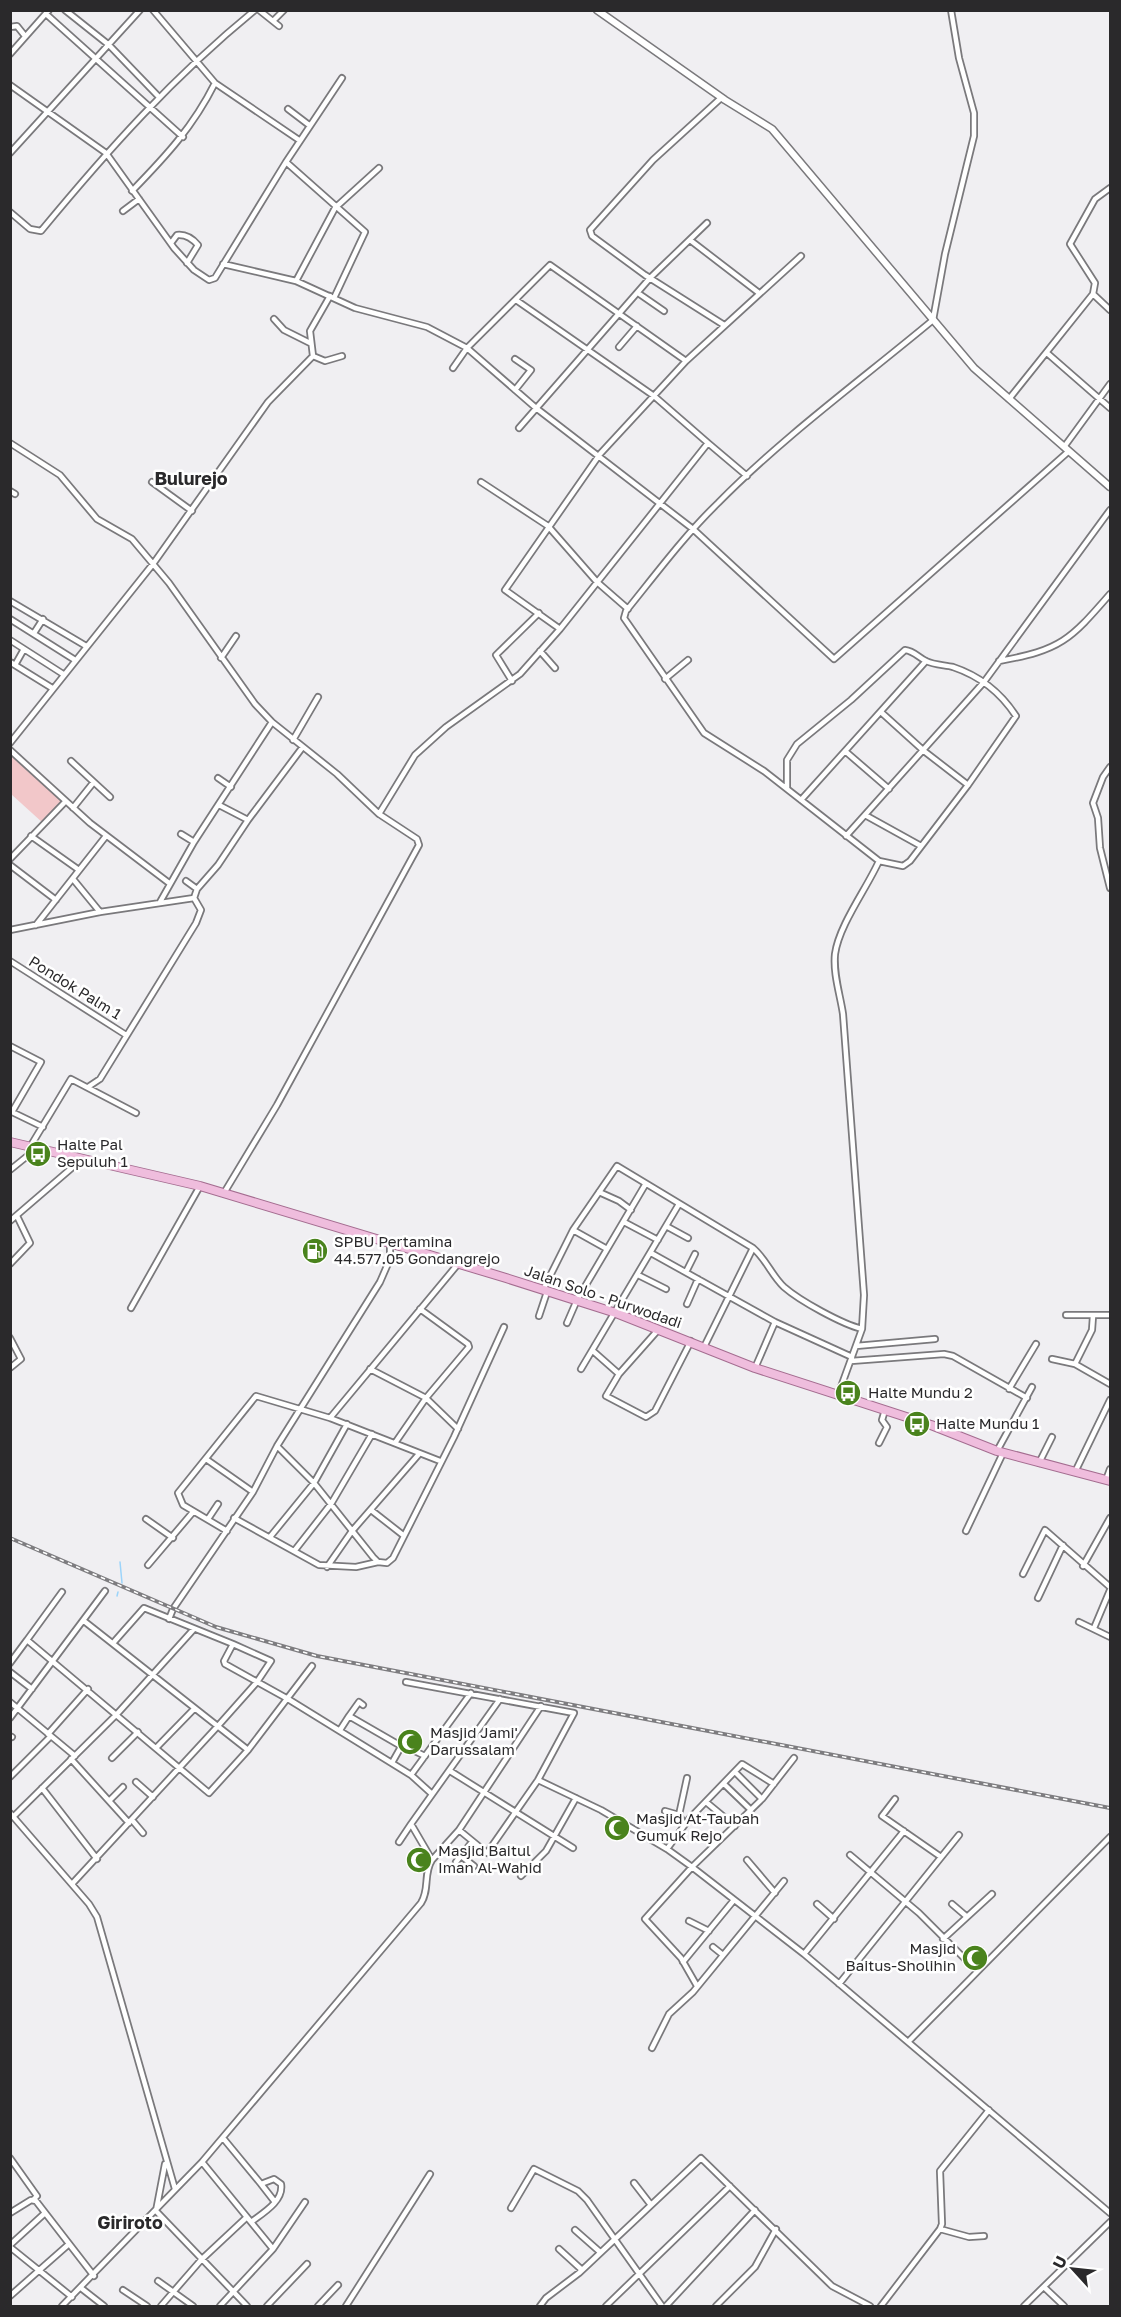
<svg xmlns="http://www.w3.org/2000/svg" width="1121" height="2317" font-family="'Golos Text',sans-serif">
  <style>
    .green { fill: #f2c7c9 }
    .lines { fill: none; stroke-linecap: round; stroke-linejoin: round }
    .stream { stroke: #9cd4fa; stroke-width: 1.5 }
    .minor-casing { stroke: #7a797c; stroke-width: 8 }
    .tertiary-casing { stroke: #7a797c; stroke-width: 9 }
    .primary-casing { stroke: #a46d90; stroke-width: 10 }
    .minor { stroke: #fff; stroke-width: 4.5 }
    .tertiary { stroke: #fff; stroke-width: 6 }
    .primary { stroke: #efbddd; stroke-width: 8 }
    .rail-casing { stroke: #7e7d80; stroke-width: 4 }
    .rail { stroke: #fff; stroke-width: 1.5; stroke-dasharray: 4.5; stroke-linecap: butt }
    .labels { text-anchor: middle; stroke-width: 5; stroke-linejoin: round; paint-order: stroke }
    .street-label { font-size: 15px; fill: #2a292b; stroke: #fff }
    .poi-label { font-size: 15px; fill: #2a292b; stroke: #fff; text-anchor: start }
    .quarter-label { font-size: 18px; font-weight: bold; fill: #2a292b; stroke: #fff }
  </style>
  <rect width="100%" height="100%" fill="#f0eff2"/>
  <path class="green" d="M10,754L62,802L43,823L11,794Z"/>
  <g class="lines">
    <path class="stream" d="M120,1562L122,1583
      M117,1596L118,1592"/>
    <g class="minor-casing">
      <path id="minor" d="M65,10L109,45L158,96
        M153,10L215,83L299,140
        M259,10L279,26
        M46,14L183,137
        M273,21L284,10
        M10,27L17,26L25,36
        M10,54L49,10
        M10,85L106,153L174,248L194,270L209,280L215,278L286,162
        M721,98L653,160L590,230L592,236L645,275L724,325
        M288,109L309,125
        M10,153L140,10
        M132,191C166,156 193,127 215,83
        M123,211L139,199
        M10,212L30,229L41,231C108,150 173,77 255,10
        M690,240L759,293
        M171,243L177,235C186,234 192,238 198,245L187,263
        M223,264L296,281L355,308L427,327L467,348L536,408L693,529L834,659L1069,451
        M296,281L335,208L379,168
        M638,293L664,311
        M1093,294L1110,310
        M334,298L365,232L286,162L342,78
        M516,300L654,396L708,443
        M274,319L284,330L310,343
        M619,347L637,326
        M1047,353L1110,408
        M313,356L310,331L330,296
        M515,359L531,370L515,390
        M453,368L467,348L550,265L686,361
        M1009,399L1093,294L1095,283L1070,244L1095,199L1110,188
        M519,428L650,278L707,223
        M10,443L60,475L97,519L132,539L169,583L255,704L272,722L337,774L379,814L415,755L446,727L520,674L560,629L708,443L747,476
        M1064,447L1110,384
        M152,482L192,511
        M481,482L548,526L597,582L628,609
        M10,491L15,494
        M10,601L86,646
        M10,619L75,660
        M560,629L505,590L600,454L686,361L801,256
        M34,633L43,619
        M10,640L63,674
        M540,651L555,668
        M221,658L236,636
        M999,661C1061,650 1070,640 1110,594
        M10,662L52,688
        M15,665L24,649
        M665,679L688,660
        M512,681L496,655L539,613
        M882,713L924,751L968,785
        M293,740L318,697
        M10,743L153,564L268,402L313,356L325,361L342,356
        M10,750L90,823L169,883
        M845,751L889,789
        M71,761L110,797
        M1110,767L1103,777L1093,803L1098,818L1100,848L1110,888
        M218,778L231,787
        M787,788V760L797,744L851,700L905,650C914,651 918,657 926,661C934,665 945,665 953,667C980,676 1001,693 1016,716L968,785L910,861L903,866L879,861L764,771L704,733L624,618L626,611C656,574 684,536 718,503C784,436 861,380 933,320L945,254L974,136V113L959,58L951,10
        M801,800L926,661
        M219,805L248,820
        M73,808L93,783
        M865,815L921,846
        M181,834L194,842
        M31,836L79,870
        M846,836L984,682L1110,510
        M10,859L65,802
        M10,865L56,900
        M73,879L100,912
        M186,881L197,889
        M194,898L197,889L218,865L248,820L302,748
        M160,902L194,842L272,722
        M36,925L106,836
        M10,930L100,912L194,898
        M10,961L126,1035
        M10,1046L41,1062L12,1112L43,1127
        M88,1087L100,1079L196,923L201,910L194,898
        M30,1147L71,1079L136,1113
        M10,1170L36,1149
        M599,1192L619,1201L631,1210
        M224,1193L277,1105L419,845L417,839L379,814
        M10,1221L81,1160
        M624,1222L658,1240
        M666,1226L688,1238
        M573,1230L607,1249
        M651,1253L775,1322L852,1357
        M10,1264L30,1243L17,1216
        M686,1272L695,1254
        M638,1275L666,1289
        M543,1290L573,1230L617,1166L753,1248C766,1259 772,1276 784,1287C800,1301 842,1324 862,1329
        M687,1304L698,1279
        M131,1308L200,1186
        M1066,1315H1110
        M539,1316L547,1292
        M567,1323L577,1300L645,1185
        M658,1330L619,1374L606,1396L646,1417L655,1411L691,1341
        M10,1338L21,1359L10,1368
        M856,1346L935,1339
        M704,1347L753,1248
        M593,1351L619,1374
        M1052,1359L1075,1364L1110,1384
        M851,1361L944,1354L953,1356L1027,1398
        M1075,1364L1092,1330L1093,1316
        M755,1368L775,1322
        M370,1369L426,1398L458,1429
        M581,1369L679,1204
        M1009,1389L1036,1344
        M838,1395L862,1329L864,1295L843,1014C840,994 833,974 835,954C839,925 867,888 879,861
        M330,1418L458,1264
        M395,1443L426,1398L469,1347L468,1344L420,1309
        M879,1443L887,1427L882,1420L885,1410
        M277,1446L314,1483L373,1557L378,1562L387,1563L393,1558L454,1437L504,1327
        M997,1451L1032,1387
        M206,1459L253,1492
        M1039,1463L1052,1437
        M1075,1472L1110,1400
        M1106,1480L1110,1469
        M371,1510L403,1535
        M234,1518L319,1565L356,1567L378,1562
        M146,1519L173,1538
        M208,1519L218,1504
        M227,1531L183,1505L178,1493L256,1396L330,1418L440,1461
        M966,1531L1003,1453
        M270,1537L314,1483L347,1424
        M295,1550L331,1504L372,1434
        M148,1565L193,1512
        M1083,1566L1110,1518
        M327,1567L352,1531L419,1454
        M1023,1574L1045,1530L1110,1587
        M1038,1598L1063,1545
        M169,1619L173,1609L253,1492L277,1446L380,1282L390,1259V1244
        M84,1621L248,1750
        M1079,1622L1110,1637
        M1094,1628L1110,1590
        M27,1640L62,1592
        M114,1642L144,1608L233,1644L224,1661L225,1664L288,1699L411,1775L471,1693
        M10,1663L27,1640L209,1793L248,1750L312,1666
        M10,1672L32,1689
        M406,1682L574,1713L538,1780L487,1853L459,1830
        M10,1702L75,1756
        M349,1716L359,1702L363,1705
        M10,1718L105,1591
        M340,1730L349,1716L401,1746
        M48,1734L88,1689
        M10,1736L12,1737
        M156,1748L194,1709
        M112,1758L138,1732
        M71,1759L129,1823
        M393,1761L402,1745L425,1756
        M450,1771L573,1848
        M735,1772L762,1799
        M411,1775L432,1794
        M10,1777L51,1736
        M538,1780L601,1810L667,1849L692,1867L804,1954L1110,2213
        M136,1782L153,1797
        M724,1784L751,1810
        M42,1788L97,1859
        M895,1799L882,1816L941,1857
        M109,1801L123,1787
        M706,1802L735,1826
        M665,1811L679,1815
        M10,1813L89,1904L97,1917L175,2189
        M14,1816L117,1714L193,1630
        M132,1820L143,1833
        M684,1824L679,1815L687,1778
        M399,1842L411,1824
        M667,1849L689,1819L742,1764L774,1784
        M850,1855L919,1913L977,1971
        M461,1856L474,1866
        M432,1860L459,1830L541,1706
        M747,1860L775,1893
        M456,1862L472,1842
        M521,1876L546,1851L576,1798
        M72,1884L217,1727L257,1682L271,1661L233,1644
        M817,1904L834,1919
        M952,1904L966,1916
        M689,1921L709,1931
        M943,1939L992,1894
        M713,1947L723,1955
        M804,1954L904,1831
        M683,1962L734,1900
        M839,1984L959,1835
        M697,1986L681,1958L645,1919L692,1867L762,1799L794,1758
        M908,2042L1110,1837
        M652,2048L669,2014L693,1992L784,1881
        M223,2138L261,2184L274,2179L281,2184C284,2201 263,2213 251,2222
        M10,2158L37,2196L33,2200
        M202,2162L273,2249
        M165,2164L156,2211L247,2306
        M634,2183L651,2205
        M261,2184L275,2202
        M511,2208L534,2169L578,2191L587,2200L662,2306
        M10,2213L31,2200L36,2201L94,2276
        M940,2229L942,2224L940,2171L989,2110
        M575,2230L600,2252
        M10,2245L45,2213
        M10,2247L72,2297
        M559,2249L582,2270
        M158,2281L193,2306
        M81,2288L104,2306
        M1045,2288L1064,2306
        M123,2290L147,2306
        M10,2296L69,2244
        M62,2306L202,2162L421,1903C430,1889 423,1874 432,1860L411,1824L500,1699
        M161,2306L201,2260L247,2217
        M220,2306L273,2249L305,2202
        M267,2306L307,2264
        M318,2306L338,2285
        M346,2306L430,2174
        M540,2306L546,2298L579,2273L701,2158L832,2286L870,2306
        M606,2306L730,2186
        M666,2306L755,2210
        M716,2306L755,2267L776,2229
        M881,2306L940,2229L969,2237L984,2236
        M1024,2306L1110,2222"/>
    </g>
    <g class="tertiary-casing">
      <path id="tertiary" d="M597,10L725,100L772,129L974,368L1110,487"/>
    </g>
    <g class="primary-casing">
      <path id="primary" d="M10,1142L200,1186L506,1278L616,1313L755,1368L931,1425L997,1451L1110,1481"/>
    </g>
    <use href="#minor" class="minor"/>
    <use href="#tertiary" class="tertiary"/>
    <use href="#primary" class="primary"/>
    <g class="rail-casing">
      <path id="rail" d="M10,1538L216,1627L317,1656L1110,1808"/>
    </g>
    <use href="#rail" class="rail"/>
  </g>
  <defs>
    <g id="bus-disc" transform="scale(1.35)"><circle r="9.5" fill="#4a831d" stroke="#fff"/><path d="M-5-6H5V4H4V6H2V4H-2V6H-4V4H-5ZM-3.5-4V0h7V-4ZM-3.5 1.2v1.5H-2V1.2ZM2 1.2v1.5H3.5V1.2Z" fill="#fff"/></g>
    <g id="fuel-disc" transform="scale(1.35)"><circle r="9.5" fill="#4a831d" stroke="#fff"/><path d="M-5.5-6h7V0h2V4h1.3V-2.5L3-4.5l.8-.8L6-3V5H2.5V1h-1V6h-7ZM-4.2-4.7v3.2H.2V-4.7Z" fill="#fff"/></g>
    <g id="mosque-disc" transform="scale(1.35)"><circle r="9.5" fill="#4a831d" stroke="#fff"/><path d="M3.5-4.9A6 6 0 1 0 3.5 4.9A5 5 0 1 1 3.5-4.9Z" fill="#fff"/></g>
  </defs>
  <g fill-rule="evenodd">
    <use href="#bus-disc" x="38" y="1154"/>
    <use href="#fuel-disc" x="315" y="1251"/>
    <use href="#bus-disc" x="848" y="1393"/>
    <use href="#bus-disc" x="917" y="1424"/>
    <use href="#mosque-disc" x="410" y="1742"/>
    <use href="#mosque-disc" x="617" y="1828"/>
    <use href="#mosque-disc" x="419" y="1860"/>
    <use href="#mosque-disc" x="975" y="1958"/>
  </g>
  <g class="labels">
    <g class="street-label">
      <text transform="translate(75 988) rotate(32)" y="5">Pondok Palm 1</text>
      <text transform="translate(603 1297) rotate(19)" y="5">Jalan Solo - Purwodadi</text>
    </g>
    <g class="poi-label">
      <text x="57" y="1150">Halte Pal<tspan x="57" dy="17">Sepuluh 1</tspan></text>
      <text x="334" y="1247">SPBU Pertamina<tspan x="334" dy="17">44.577.05 Gondangrejo</tspan></text>
      <text x="868" y="1398">Halte Mundu 2</text>
      <text x="936" y="1429">Halte Mundu 1</text>
      <text x="430" y="1738">Masjid Jami'<tspan x="430" dy="17">Darussalam</tspan></text>
      <text x="636" y="1824">Masjid At-Taubah<tspan x="636" dy="17">Gumuk Rejo</tspan></text>
      <text x="438" y="1856">Masjid Baitul<tspan x="438" dy="17">Iman Al-Wahid</tspan></text>
      <text x="956" y="1954" text-anchor="end">Masjid<tspan x="956" dy="17">Baitus-Sholihin</tspan></text>
    </g>
    <g class="quarter-label">
      <text x="191" y="485">Bulurejo</text>
      <text x="130" y="2229">Giriroto</text>
    </g>
  </g>
  <rect width="1121" height="2317" fill="none" stroke="#2a292b" stroke-width="24"/>
  <g transform="translate(1073 2269) rotate(297)" stroke="#ffffff" stroke-width="4.5" paint-order="stroke">
  <path d="M0-4.5L10 22L0 15L-10 22Z" fill="#2a292b"/>
  <text y="-9" font-size="16" font-weight="bold" text-anchor="middle" fill="#2a292b">U</text>
  </g>
</svg>
